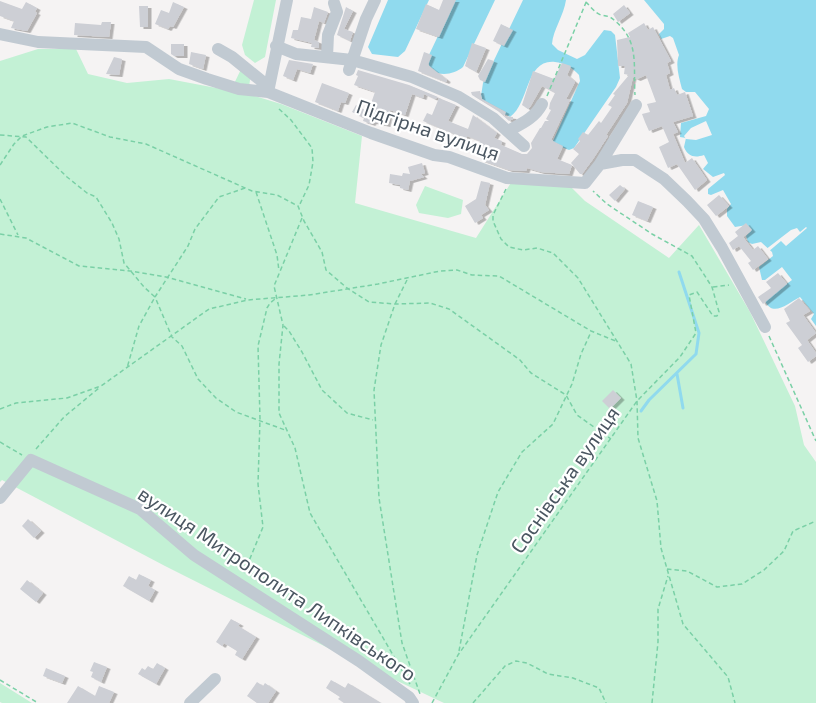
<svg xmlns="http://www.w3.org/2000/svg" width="816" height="703" font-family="'Exo 2',sans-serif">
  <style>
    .green { fill: #c3f1d5 }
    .water { fill: #90daee }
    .pier { fill: #f5f3f3 }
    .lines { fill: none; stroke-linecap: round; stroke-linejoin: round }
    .stream { stroke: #90daee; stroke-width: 3 }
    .building { fill: #cdcfd5; filter: url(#shadow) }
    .path { stroke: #7ad0a6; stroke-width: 1.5; stroke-dasharray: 4.5 3; stroke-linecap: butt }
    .minor { stroke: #c1cad2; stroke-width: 12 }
    .labels { text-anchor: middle; stroke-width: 4.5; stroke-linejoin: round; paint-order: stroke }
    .street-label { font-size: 20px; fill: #4a5661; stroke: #fff }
  </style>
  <defs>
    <filter id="shadow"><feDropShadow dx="3.5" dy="2" stdDeviation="0" flood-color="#0004"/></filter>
  </defs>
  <rect width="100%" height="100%" fill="#f5f3f3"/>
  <path class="green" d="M254,0H276L265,57L255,63L245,55L242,45Z
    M38,49H76L88,74L127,83L169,79L248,94L232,88L243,65L251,73L248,94L281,104L362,136L355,203L476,238L512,181L570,186L585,201L669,258L699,225L750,312L795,406L804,445L816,462V703H444L338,653L165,566L2,480L0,482V61Z
    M425,186L463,200L461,214L448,218L419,213L416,205Z
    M0,683L32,703H2L0,702Z"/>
  <path class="water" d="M388,0H429L405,51L398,57L372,54L368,47Z
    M455,0H495L463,67C452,77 426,78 428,57Z
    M523,0H566C564,15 553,30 552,44L558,50L577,59L585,55L604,30L611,31L615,35L620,78L616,87L574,148L569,150L554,144L553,141L580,81L579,75C573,68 564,63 555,62C525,59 530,103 510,117L483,101L481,96L483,83Z
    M644,0H816V326L811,319L814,314L800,297C788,303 773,318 765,301L767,298L792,280L782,267L765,280H762L759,267L773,256L772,252L761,242L752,244L748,242L746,236L751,231L747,225L735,227L727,216V209L731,204L723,190L711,195L708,194V189L725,175L724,173L713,177L703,169L708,163L704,155C695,158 688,157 684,147L686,138L680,137L681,123L706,116L709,109L695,92H686L682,89C679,77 675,65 679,55L673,38L670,36L661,39L659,34L664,29V24Z"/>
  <path class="pier" d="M706,121L712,135L696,140L686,139L684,136L691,128Z
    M806,227L807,228L786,246L781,241L768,252L765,250L791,230L797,228L800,232Z"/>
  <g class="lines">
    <path class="stream" d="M677,374L683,408
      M641,411L649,400L696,354L699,333L679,272"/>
  </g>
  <path class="building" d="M443,0H456L439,37L416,29L426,4L439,10Z
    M0,1L22,9L26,2L37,8L35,12L37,13L27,31L11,28L14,21L0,16Z
    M173,2L184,7L173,27L170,26L168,29L155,24L161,10L169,13Z
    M624,5L630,13L618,22L613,14Z
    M139,6H148V27H140Z
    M314,7L328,12L324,23L319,21L314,40L319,42V48L311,47L312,43L291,38L293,30H298L301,17L311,19Z
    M346,7L353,11L344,29L353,32L350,41L337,35Z
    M102,22H111L109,37L74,35L75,23L101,25Z
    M644,23L648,30L653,27L671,61L667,63L670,73L666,75L670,90L674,88L677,95L685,92L693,116L673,122L678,132L673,134L685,163L692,158L707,180L695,190L677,164L668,168L659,147L669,142L662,126L649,131L645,122L642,114L650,112L647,104L656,102L646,75L637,79L633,77L627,103L606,135L608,136L593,159L582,174H580L571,163L579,154L573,149L580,141L578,139L583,132L588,135L599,121L601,123L612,107L608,105L615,95L613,94L629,75L624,74L625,66H618L617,40L630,37L628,33Z
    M501,24L513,30L504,46L493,41Z
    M472,43L486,48L476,72L465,66Z
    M171,44H184V56H174L171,54Z
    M191,52L206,55L203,69L189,64Z
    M424,52L432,55L428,65L447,80L446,82L418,71Z
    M114,57L122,59L119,75L106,74Z
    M488,59L494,61L485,82L480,80L478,76Z
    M289,60L313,64L310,73L297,69L293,80L283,76Z
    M562,63L571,66L567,75L575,82L566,99L570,100L551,140L563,146L557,159L572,165L569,174L541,172L527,168L526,171L509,170L481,160L483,156L475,153L480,141L467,136L466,139L423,121L427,113L432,115L439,98L456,105L448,121L468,129L473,115L497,133L494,138L502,141L501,145L522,154H527L532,148L531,143L540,128H541L545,121H549L546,119L551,110L549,109L550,103L555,93L542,86L530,107L528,109L522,105L533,71L554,79Z
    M358,70L409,85L438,97L435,99L424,94L423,98L412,94L405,115L390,110L387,125L373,122L372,124L363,121L364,118L352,112L356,105L368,112L375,92L354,85L358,76L356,75Z
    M322,83L349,93L345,103L341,102L338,111L315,102Z
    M480,91L482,99L506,112L504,116L513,117V119L509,121L498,111L472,95L471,92Z
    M422,163L425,173L421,174L424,177L410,181L408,190L400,188V185L389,183L390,174L402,176L403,173L410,174L408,167Z
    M481,181L490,183L485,205L489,210L481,215L483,218L475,223L465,206L476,199Z
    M620,185L625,189L615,201L609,195Z
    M719,195L729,206L716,216L707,205Z
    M638,201L653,207L647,221L632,215Z
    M746,223L752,230L743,237L753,250L758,246L768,259L753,270L748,263L751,261L739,246L733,250L729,243L738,236L735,232Z
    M778,273L787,284L763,304L758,297L771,288L766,282Z
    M799,298L810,311L803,315L816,333L807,340L816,353V356L808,362L798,348L802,345L786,323L790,321L784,309Z
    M613,390L621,398L610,409L602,401Z
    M28,519L41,531L34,538L22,526Z
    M139,574L151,580L148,586L155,590L149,601L123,586L129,576L136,580Z
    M27,580L43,593L36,602L20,589Z
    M231,619L240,624L238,626L256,637L242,659L235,655L237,651L224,643L222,646L216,642Z
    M94,662L107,667L101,682L91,677L93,672L90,671Z
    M157,663L165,668L156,684L138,674L142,668L145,670L148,666L153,669Z
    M46,668L65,676L62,683L43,676Z
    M331,680L345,688L348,683L381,703H344L338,699L340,697L326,688Z
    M257,682L263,686L265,683L276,691L268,703H257L247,696Z
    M78,686L95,696L99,686L114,692L109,703H67Z"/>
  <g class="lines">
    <path class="path" d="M586,2C590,6 595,13 601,15C606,16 610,16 614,20C640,41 633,65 635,95
      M547,96L587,0
      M279,109L291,120L312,148L313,162L309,185L299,206
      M0,135L26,137L67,177L87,193L96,197L112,223L119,239L124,263L144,287L155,297L139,326L127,368
      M0,165L14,144L22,136L47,127L72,123L110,137L146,144L252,191L277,195L298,206L304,221L322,252L326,270L347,288L369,302L395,304L430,303L449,309L520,360L531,373L566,395L577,415L611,439
      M245,188L219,197L195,229L188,246L155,297L172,337L182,346L198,379L216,398L236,412L285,430
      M506,189L493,215V221L501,239L509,247L523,250L537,248L553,253L578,278L631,364L637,401L638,438L657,501L661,548L683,624L728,677L735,703
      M256,192L277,255L279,271
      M0,199L18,235
      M302,218L274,286L283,325L279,364V413L295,448L310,513L410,684
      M0,234L26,238L79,266L130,271L166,277L246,299
      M407,280L395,304L381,345L374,390L379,498L402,643L420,694
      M713,287L729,285
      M284,326L289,331L302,352L322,390L347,413L373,420
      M769,336L816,441
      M0,409L16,403L67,398L101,386L209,309L248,300L309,295L378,284L440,271L457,270L472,275L499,276L591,331L618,342
      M0,442L22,455
      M36,449L64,417L99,388
      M667,569L687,571L717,587L742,584L764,570L784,551L793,531L816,521
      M244,573L263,527L258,484L260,419L258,346L267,308L270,303L275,299
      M459,651L477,555L498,492L522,452L553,424L572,384L581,354L591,332
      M0,680L38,703
      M432,703L458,655L637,401L680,357L696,333L689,295L697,292L713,316H717L719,312L712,287L692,256L652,234L607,204L593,191
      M473,703L505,666L516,661L527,663L548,674L573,678L599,688L606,703
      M652,703L658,642V609L668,576"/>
    <path class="minor" d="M0,34L38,42L146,47L179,69L207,79L239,89L268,92L371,133L434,155L449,157L507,178L585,183L600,164L622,160H635L664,179L687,201L704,219L722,248L765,327
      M276,46L296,54L352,60L412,77L459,97L493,118L524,146
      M218,49L232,57L269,87
      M327,57L328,35L337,12L334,3
      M349,70L366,19L375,0
      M268,92L287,0
      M508,131C521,124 535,118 542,104
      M600,164L636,105
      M0,498L31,460L140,509L194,555L359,661L409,697L413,703
      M190,703L215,679"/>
  </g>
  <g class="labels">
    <g class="street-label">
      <text transform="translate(428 130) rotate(19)" y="7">Підгірна вулиця</text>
      <text transform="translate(565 480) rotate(-55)" y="7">Соснівська вулиця</text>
      <text transform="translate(277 584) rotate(34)" y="7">вулиця Митрополита Липківського</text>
    </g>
  </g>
</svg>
